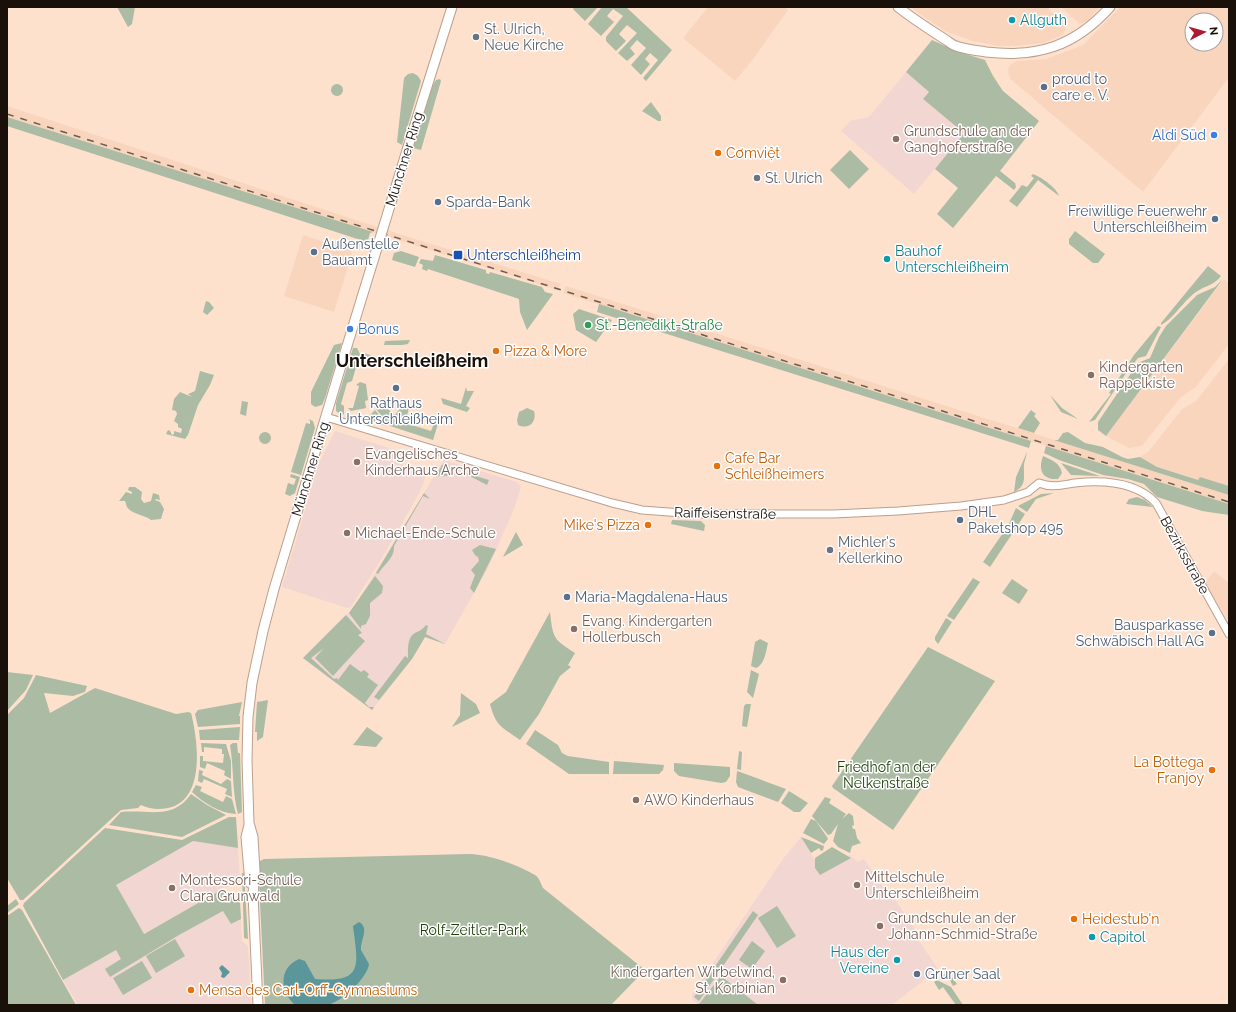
<svg xmlns="http://www.w3.org/2000/svg" width="1236" height="1012" font-family="Raleway,sans-serif">
  <style>
    .built { fill: #f9d5bd; fill-rule: evenodd }
    .education { fill: #f1d6d2 }
    .green { fill: #abbba4 }
    .water { fill: #5b969a }
    .lines { fill: none; stroke-linecap: round; stroke-linejoin: round }
    .minor-casing { stroke: #bb9f8d; stroke-width: 9 }
    .major-casing { stroke: #bb9f8d; stroke-width: 11 }
    .minor { stroke: #fff; stroke-width: 7 }
    .major { stroke: #fff; stroke-width: 9 }
    .rail { stroke: #6c5c50; stroke-width: 1.5; stroke-dasharray: 7 7; stroke-linecap: butt }
    .major-bridge-casing { stroke: #bb9f8d; stroke-width: 11; stroke-linecap: butt }
    .major-bridge { stroke: #fff; stroke-width: 9 }
    .culture-dot { fill: #0f9aa8; stroke: #fff; stroke-width: 1.5 }
    .worship-dot { fill: #6b7280; stroke: #fff; stroke-width: 1.5 }
    .service-dot { fill: #5c6f8a; stroke: #fff; stroke-width: 1.5 }
    .shop-dot { fill: #3f7fe0; stroke: #fff; stroke-width: 1.5 }
    .education-dot { fill: #8d6e63; stroke: #fff; stroke-width: 1.5 }
    .food-dot { fill: #e8710a; stroke: #fff; stroke-width: 1.5 }
    .transit-dot { fill: #1a4fb4; stroke: #fff; stroke-width: 1.5 }
    .leisure-dot { fill: #2e9e5b; stroke: #fff; stroke-width: 1.5 }
    .labels { text-anchor: middle; stroke-width: 3; stroke-linejoin: round; paint-order: stroke }
    .culture-label { font-size: 14px; fill: #0d838f; stroke: #fff; text-anchor: start }
    .worship-label { font-size: 14px; fill: #5b616d; stroke: #fff; text-anchor: start }
    .service-label { font-size: 14px; fill: #4e5e75; stroke: #fff; text-anchor: start }
    .education-label { font-size: 14px; fill: #785e54; stroke: #fff; text-anchor: start }
    .shop-label { font-size: 14px; fill: #366cbe; stroke: #fff; text-anchor: end }
    .food-label { font-size: 14px; fill: #c56008; stroke: #fff; text-anchor: start }
    .street-label { font-size: 14px; fill: #1a100a; stroke: #fff }
    .transit-label { font-size: 14px; fill: #164399; stroke: #fff; text-anchor: start }
    .leisure-label { font-size: 14px; fill: #27864d; stroke: #fff; text-anchor: start }
    .park-label { font-size: 14px; fill: #20420a; stroke: #fff }
    .district-label { font-size: 18px; font-weight: bold; fill: #1a100a; stroke: #fff }
  </style>
  <rect width="100%" height="100%" fill="#fee1cd"/>
  <path class="built" d="M708,7H784L788,10L751,62L735,81L683,38Z
    M910,7H1046L1061,21L1066,29L1063,35L1043,43L1015,46H998L973,41L945,31Z
    M1061,7H1100L1087,21L1080,24Z
    M1120,7H1229V82L1227,80L1143,192L1015,83L1010,79L1008,70L1010,65L1016,61L1046,59L1083,45ZM1192,20H1216V44H1192Z
    M7,106L399,234L561,284L556,291L554,289L7,117Z
    M303,235L351,250L352,254L334,312L284,296Z
    M1224,279L1229,283V344L1196,387L1181,397L1142,446L1129,448L1106,436Z
    M566,286L1229,495V504L563,293Z
    M1229,359V486L1200,477L1198,480L1157,467L1140,457L1149,451L1182,409L1196,401Z
    M1214,571L1229,583V622L1205,583Z"/>
  <path class="education" d="M906,72L929,92L923,99L964,133L914,194L841,131L850,121L869,117Z
    M335,431L395,450L392,461L427,473L420,492L379,563L351,607L347,608L282,587L319,463Z
    M444,460L517,482L521,487L514,509L488,568L445,644L425,637L412,659L372,710L303,658L355,606Z
    M801,837L817,864L850,855L858,862L864,859L882,886L893,900L896,901L917,932L915,935L938,969L892,1005H699L692,999V994L783,859Z
    M193,841L238,848L240,880L143,934L116,885Z
    M224,911L231,924L241,919L242,941L248,946L251,1005H78L63,980L116,950L121,959L179,935Z"/>
  <path class="green" d="M117,7H135L132,24L128,27Z
    M574,7H595L597,8L585,21L573,9Z
    M602,7H626L672,50L646,81L643,78L658,60L650,53L645,59L650,64L641,75L631,65L646,48L637,40L630,48L635,54L627,61L618,53L637,33L627,25L619,34L626,41L616,51L606,41V37L623,16L613,9L607,16L614,22L601,36L588,24Z
    M932,40L956,51L985,60L993,76L1003,91L1039,121L1000,171L1015,183L1016,187L1014,190L996,176L953,228L937,214L958,188L935,169L964,133L923,99L929,92L906,72Z
    M413,73L418,76L421,81L402,145L397,142L404,78L408,74Z
    M440,79L441,81L421,150L413,148L433,85L436,80Z
    M331 90a6 6 0 1 1 12 0a6 6 0 1 1-12 0Z
    M651,102L661,116V121H658L642,111Z
    M7,117L373,232L370,233L368,240L370,243L7,126Z
    M850,150L869,169L849,189L830,170Z
    M1033,174C1041,177 1057,188 1059,196L1038,180L1017,207L1009,201L1022,185L1027,187L1034,178L1031,176Z
    M1075,231L1105,254L1098,263H1093L1069,244V239Z
    M401,251L419,257L415,267L392,260L394,253Z
    M435,255L486,270V273L489,274L490,272L542,287L545,292L553,294L527,330L520,312L519,299L428,269L427,271L422,269L423,265L419,263L421,259L433,261Z
    M1208,266L1221,276C1215,284 1209,285 1201,289C1185,297 1176,317 1161,325V323Z
    M1223,279L1106,436L1098,430V422L1138,363L1150,358L1159,337L1166,326L1197,295L1215,287Z
    M206,301L209,302L214,308L207,315L203,312Z
    M599,304L1031,441L1029,448L597,312Z
    M579,309L612,320L596,342L576,330L573,314Z
    M1158,326L1161,327L1146,356L1138,358L1124,376L1095,420L1089,422L1111,394L1109,393L1134,355Z
    M410,340L408,344L402,345H384L385,341Z
    M342,343L325,398L322,405L315,407L311,404V392L334,345Z
    M353,348H357L360,354L352,381L347,383L341,404L344,406V414L342,416L336,411V403Z
    M364,353L373,356L360,367Z
    M200,371L214,375L210,385L198,405L188,435L185,439L166,434L168,430L170,431L172,435L174,434V431L181,433L182,429L178,427V424L174,421L177,414L176,411L172,410L174,399L180,392L192,397L188,394L195,391Z
    M360,382L366,384L368,400L365,401L366,408L351,411L348,408H353L359,386L356,385Z
    M466,387L467,391H474L466,406L470,408L467,412L443,404L441,398L461,404Z
    M1050,395L1062,408L1078,419L1061,412Z
    M242,401L248,402L246,416L240,414Z
    M379,406L381,408L384,406L395,415L402,406L409,408L405,423L431,431L437,416L435,423L438,424L433,440L390,426L376,409Z
    M527,408L534,411C537,422 529,430 518,425L517,420L519,412Z
    M375,410L387,424V426L368,420V417Z
    M1031,410L1036,414L1034,416L1040,423L1034,433L1018,428Z
    M308,419L313,421L315,428L301,475L291,472L306,423L310,424V421Z
    M1068,432L1085,443L1103,447L1122,457L1128,459L1140,457L1157,467L1198,480L1200,477L1229,486V495L1054,440H1058L1063,433Z
    M259 438a6 6 0 1 1 12 0a6 6 0 1 1-12 0Z
    M1046,446L1229,504V515L1202,511L1157,497L1144,484L1128,479L1103,475L1059,460L1044,453Z
    M1027,452C1027,454 1025,460 1024,464C1023,476 1028,485 1014,492L1016,477Z
    M1043,456C1052,460 1060,463 1062,473L1058,479C1042,480 1038,470 1043,456Z
    M1061,463L1100,476L1071,475Z
    M445,464L449,466L450,470L449,475L441,477L437,474L442,465Z
    M462,472L489,480L487,485Z
    M291,474L300,477L295,493L290,496L285,494L288,483L294,485L296,479L290,477Z
    M129,487H135L142,492L141,499L144,503L151,501L153,493L159,495L160,500L156,499L155,500L160,502L164,509L161,519L151,520C145,515 131,514 127,507C126,505 126,503 125,501H119L126,492L132,494V492L128,490Z
    M424,493L430,499L423,496L394,546C395,558 383,565 378,574L376,573Z
    M1054,493L1036,499L1027,512L1018,506L1041,494Z
    M1137,497L1145,500L1153,507L1126,504L1129,499Z
    M1016,508L1025,514L1014,531L1007,528Z
    M672,520L701,521L705,525L704,531L671,524Z
    M1005,530L1012,534L990,567L983,562Z
    M516,532L523,545L503,557Z
    M480,545L496,549L474,593L470,588L475,575L471,570L479,561L478,557L475,555L472,550Z
    M375,576L383,586L382,593L370,603V616L366,624L361,626V629L349,613Z
    M973,578L980,582L954,620L947,616Z
    M1012,579L1028,590L1019,604L1002,593Z
    M550,612C553,638 553,639 575,653L568,665L571,667L560,676L539,714L520,740C502,727 496,727 490,704L506,692Z
    M346,615L362,633L358,635L365,641L333,676L315,658L324,648L311,658L334,679L337,678L338,680L350,664L361,672L364,670L369,674L367,677L378,685L365,703L369,707H374L372,710L303,658Z
    M946,618L952,622L938,644L935,640V637Z
    M426,625L428,626L426,634L445,644L425,637L412,659L379,700L374,697L405,656L408,658C408,650 407,637 415,633C421,630 422,630 426,625Z
    M760,639L768,643C766,651 765,664 756,668L751,666L755,642Z
    M928,647L995,681L893,830L833,788L832,786Z
    M751,670L759,674L753,698L747,692Z
    M7,672L33,675L26,690L7,711Z
    M36,675L87,686L85,692L73,696L44,693L50,713L95,688L176,714L188,712L191,713C198,740 206,800 168,808C158,810 150,809 141,805L138,808L121,810L23,900H20L7,878V715L24,698Z
    M461,693L476,704L480,713L452,727L460,715Z
    M268,700L263,737L257,741V732H255L257,702Z
    M242,702L239,716H240V724L198,727L195,714L198,710Z
    M746,704H751L747,727L742,726L744,706Z
    M240,727L239,740H200L199,730Z
    M367,727L383,738L376,747L353,745Z
    M535,730L558,745L562,753L568,756L609,762V774H569L526,744Z
    M201,743L226,744L231,761V779L224,775L225,771L207,763L205,769L200,767V756H203V761L223,763L224,754H222V749L204,747V752H202Z
    M233,743H237L238,753H240L242,812L238,814C232,791 234,769 230,745Z
    M739,751L742,752L741,770L737,769Z
    M614,761L664,765L663,770L659,774H613Z
    M674,763L730,767V776L726,782L721,783L679,776L674,771Z
    M199,770L203,771L202,775L221,784L227,779L231,781L232,797L225,794L227,789L204,779L202,783L198,781Z
    M737,771L740,772L786,789L778,802L738,787L736,782Z
    M196,785L202,787L200,791L223,802L226,796L232,799L236,814C219,813 204,803 192,792Z
    M789,791L808,803L800,812H794L781,803Z
    M191,794L207,805L226,815L182,837L109,825L121,812C149,809 172,821 191,794Z
    M825,797L831,799L829,803L846,814L842,819L849,813L853,816L854,825L852,826L853,829H855L857,838L861,843L852,846L850,853L838,847L833,841L838,824L831,834L828,835L812,816Z
    M229,817H236L238,848L193,841L116,885L144,934L221,890L240,902L241,919L231,924L223,911L179,935L110,977L105,969L121,959L116,950L63,980L23,906L24,903L105,828L182,840Z
    M811,819L816,821L827,837L828,839L824,844L803,833Z
    M801,837L824,846L823,850L821,851L819,848L811,853Z
    M832,847L851,858L820,875L815,868V858Z
    M469,854C492,855 515,864 535,875C539,877 541,884 543,888L645,970L611,1005H265L258,862L264,859Z
    M242,873H244L248,939L244,938Z
    M16,899L19,904L7,913V906Z
    M777,906L796,936L777,948L758,918Z
    M19,908L22,910L76,1005H7V916Z
    M753,911L758,915L699,1001L694,997Z
    M175,939L185,956L156,973L146,956Z
    M752,941L765,951L752,969L739,960Z
    M142,961L152,978L123,995L113,978Z
    M945,974L951,976L957,984L953,986L948,977L944,979L942,976Z
    M721,976L758,1005H701L699,1004Z
    M937,980L951,987L963,1005H956L943,987L939,990L934,982Z"/>
  <path class="water" d="M359,922C370,928 360,940 361,950L369,964C367,979 341,1002 327,1005C317,1007 305,1005 295,1005C280,992 278,968 299,959L305,961L315,979C364,983 358,966 353,926Z
    M222,965L230,972L224,978L221,977L222,973L219,968Z"/>
  <g class="lines">
    <g class="minor-casing">
      <path id="minor" d="M326,417L612,503L642,510L695,514H833L898,511L961,506L1004,500L1028,492L1039,483C1051,488 1062,485 1075,483C1103,480 1136,482 1156,503L1229,634"/>
    </g>
    <g class="major-casing">
      <path id="major" d="M898,7C913,19 929,29 946,40C949,42 952,45 956,46C967,50 976,50 986,52C1038,58 1075,46 1110,7
        M408,147L452,7
        M249,825L246,837L250,883
        M258,1005L253,894L255,871L253,837L249,823L247,760L248,717L252,683L263,631L274,589L347,346"/>
    </g>
    <use href="#minor" class="minor"/>
    <use href="#major" class="major"/>
    <path class="rail" d="M7,114L1229,502"/>
    <g class="major-bridge-casing">
      <path id="major-bridge" d="M347,346L408,147"/>
    </g>
    <use href="#major-bridge" class="major-bridge"/>
  </g>
  <g class="culture-dot">
    <circle cx="1012" cy="20" r="4"/>
    <circle cx="887" cy="259" r="4"/>
    <circle cx="1092" cy="937" r="4"/>
    <circle cx="897" cy="960" r="4"/>
  </g>
  <g class="worship-dot">
    <circle cx="476" cy="37" r="4"/>
    <circle cx="757" cy="178" r="4"/>
    <circle cx="830" cy="550" r="4"/>
  </g>
  <g class="service-dot">
    <circle cx="1044" cy="87" r="4"/>
    <circle cx="438" cy="202" r="4"/>
    <circle cx="1215" cy="219" r="4"/>
    <circle cx="314" cy="252" r="4"/>
    <circle cx="396" cy="388" r="4"/>
    <circle cx="960" cy="520" r="4"/>
    <circle cx="567" cy="597" r="4"/>
    <circle cx="1212" cy="633" r="4"/>
    <circle cx="917" cy="974" r="4"/>
  </g>
  <g class="shop-dot">
    <circle cx="1214" cy="135" r="4"/>
    <circle cx="350" cy="329" r="4"/>
  </g>
  <g class="education-dot">
    <circle cx="896" cy="139" r="4"/>
    <circle cx="1091" cy="375" r="4"/>
    <circle cx="357" cy="462" r="4"/>
    <circle cx="347" cy="533" r="4"/>
    <circle cx="574" cy="629" r="4"/>
    <circle cx="636" cy="800" r="4"/>
    <circle cx="857" cy="885" r="4"/>
    <circle cx="172" cy="888" r="4"/>
    <circle cx="880" cy="926" r="4"/>
    <circle cx="783" cy="980" r="4"/>
  </g>
  <g class="food-dot">
    <circle cx="718" cy="153" r="4"/>
    <circle cx="496" cy="351" r="4"/>
    <circle cx="717" cy="466" r="4"/>
    <circle cx="648" cy="525" r="4"/>
    <circle cx="1212" cy="770" r="4"/>
    <circle cx="1074" cy="919" r="4"/>
    <circle cx="191" cy="990" r="4"/>
  </g>
  <rect class="transit-dot" x="453" y="250" width="10" height="10" rx="2"/>
  <circle class="leisure-dot" cx="588" cy="325" r="4"/>
  <g class="labels">
    <g class="culture-label">
      <text x="1020" y="25">Allguth</text>
      <text x="895" y="256">Bauhof<tspan x="895" dy="16">Unterschleißheim</tspan></text>
      <text x="1100" y="942">Capitol</text>
      <text x="889" y="957" text-anchor="end">Haus der<tspan x="889" dy="16">Vereine</tspan></text>
    </g>
    <g class="worship-label">
      <text x="484" y="34">St. Ulrich,<tspan x="484" dy="16">Neue Kirche</tspan></text>
      <text x="765" y="183">St. Ulrich</text>
      <text x="838" y="547">Michler's<tspan x="838" dy="16">Kellerkino</tspan></text>
    </g>
    <g class="service-label">
      <text x="1052" y="84">proud to<tspan x="1052" dy="16">care e. V.</tspan></text>
      <text x="446" y="207">Sparda-Bank</text>
      <text x="1207" y="216" text-anchor="end">Freiwillige Feuerwehr<tspan x="1207" dy="16">Unterschleißheim</tspan></text>
      <text x="322" y="249">Außenstelle<tspan x="322" dy="16">Bauamt</tspan></text>
      <text x="396" y="408" text-anchor="middle">Rathaus<tspan x="396" dy="16">Unterschleißheim</tspan></text>
      <text x="968" y="517">DHL<tspan x="968" dy="16">Paketshop 495</tspan></text>
      <text x="575" y="602">Maria-Magdalena-Haus</text>
      <text x="1204" y="630" text-anchor="end">Bausparkasse<tspan x="1204" dy="16">Schwäbisch Hall AG</tspan></text>
      <text x="925" y="979">Grüner Saal</text>
    </g>
    <g class="education-label">
      <text x="904" y="136">Grundschule an der<tspan x="904" dy="16">Ganghoferstraße</tspan></text>
      <text x="1099" y="372">Kindergarten<tspan x="1099" dy="16">Rappelkiste</tspan></text>
      <text x="365" y="459">Evangelisches<tspan x="365" dy="16">Kinderhaus Arche</tspan></text>
      <text x="355" y="538">Michael-Ende-Schule</text>
      <text x="582" y="626">Evang. Kindergarten<tspan x="582" dy="16">Hollerbusch</tspan></text>
      <text x="644" y="805">AWO Kinderhaus</text>
      <text x="865" y="882">Mittelschule<tspan x="865" dy="16">Unterschleißheim</tspan></text>
      <text x="180" y="885">Montessori-Schule<tspan x="180" dy="16">Clara Grunwald</tspan></text>
      <text x="888" y="923">Grundschule an der<tspan x="888" dy="16">Johann-Schmid-Straße</tspan></text>
      <text x="775" y="977" text-anchor="end">Kindergarten Wirbelwind,<tspan x="775" dy="16">St. Korbinian</tspan></text>
    </g>
    <g class="shop-label">
      <text x="1206" y="140">Aldi Süd</text>
      <text x="358" y="334" text-anchor="start">Bonus</text>
    </g>
    <g class="food-label">
      <text x="726" y="158">Cơmviệt</text>
      <text x="504" y="356">Pizza &amp; More</text>
      <text x="725" y="463">Cafe Bar<tspan x="725" dy="16">Schleißheimers</tspan></text>
      <text x="640" y="530" text-anchor="end">Mike's Pizza</text>
      <text x="1204" y="767" text-anchor="end">La Bottega<tspan x="1204" dy="16">Franjoy</tspan></text>
      <text x="1082" y="924">Heidestub'n</text>
      <text x="199" y="995">Mensa des Carl-Orff-Gymnasiums</text>
    </g>
    <g class="street-label">
      <text transform="translate(404 159) rotate(-73)" y="5">Münchner Ring</text>
      <text transform="translate(310 469) rotate(-73)" y="5">Münchner Ring</text>
      <text transform="translate(725 513) rotate(1)" y="5">Raiffeisenstraße</text>
      <text transform="translate(1185 555) rotate(61)" y="5">Bezirksstraße</text>
    </g>
    <g class="transit-label">
      <text x="467" y="260">Unterschleißheim</text>
    </g>
    <g class="leisure-label">
      <text x="596" y="330">St.-Benedikt-Straße</text>
    </g>
    <g class="park-label">
      <text x="886" y="772">Friedhof an der<tspan x="886" dy="16">Nelkenstraße</tspan></text>
      <text x="473" y="935">Rolf-Zeitler-Park</text>
    </g>
    <g class="district-label">
      <text x="412" y="367">Unterschleißheim</text>
    </g>
  </g>
  <rect width="1236" height="1012" fill="none" stroke="#1a100a" stroke-width="16"/>
  <g transform="translate(1204 32) rotate(84)"><circle r="19" fill="#ffffff" stroke="#a39f9d"/>
  <path d="M0-3L7 15L0 10L-7 15Z" fill="#ae1a32"/>
  <text y="-6" font-size="11" font-weight="bold" text-anchor="middle" fill="#1a100a">N</text>
  </g>
</svg>
